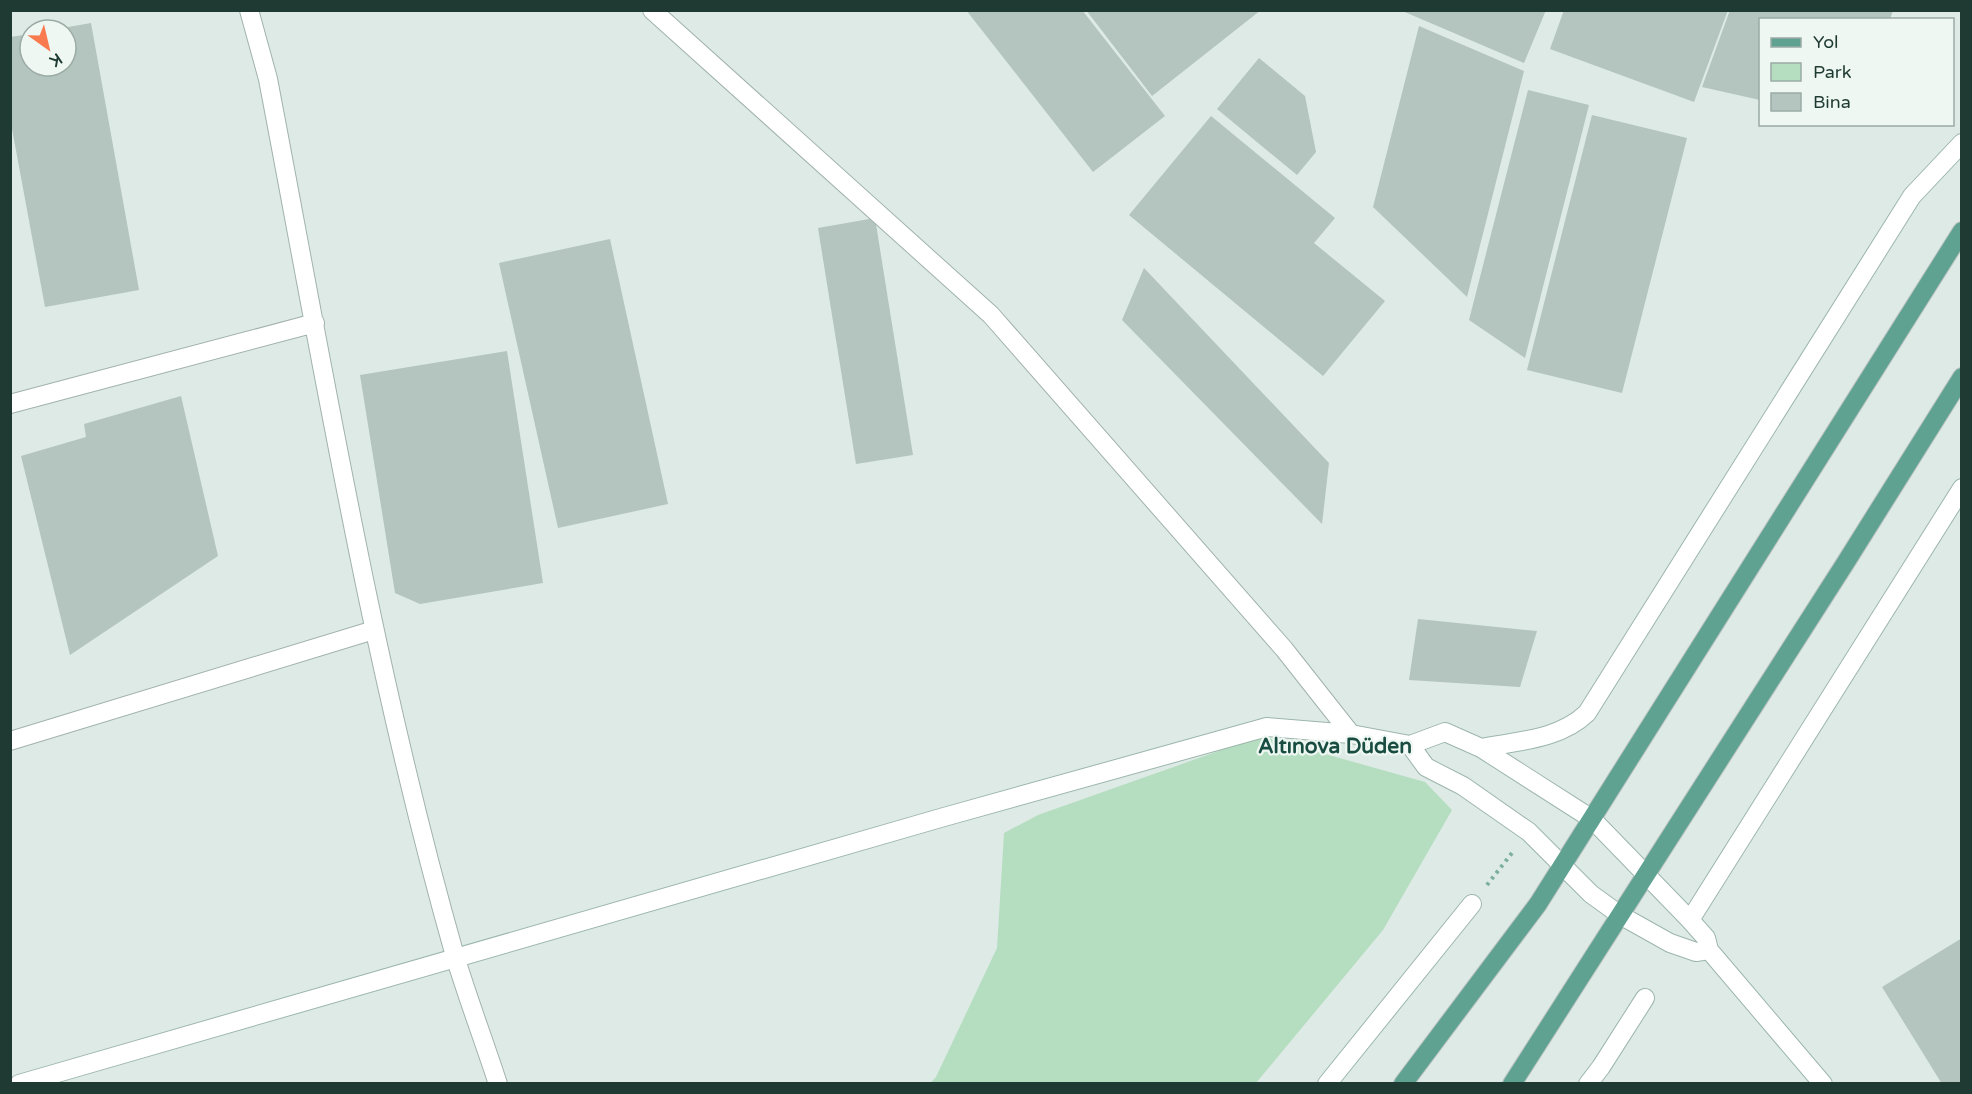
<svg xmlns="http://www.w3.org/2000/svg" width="1972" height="1094" font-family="'Varela Round',sans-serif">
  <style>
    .green { fill: #b5ddc0 }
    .building { fill: #b3c5be }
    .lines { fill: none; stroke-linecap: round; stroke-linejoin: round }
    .street-casing { stroke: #a1b2ac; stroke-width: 20 }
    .secondary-casing { stroke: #9cb6ad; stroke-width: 20 }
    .primary-casing { stroke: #bcc4c2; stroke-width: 20 }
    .path { stroke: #7cafa0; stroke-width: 4; stroke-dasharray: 3 4.5; stroke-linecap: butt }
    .street { stroke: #fff; stroke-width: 18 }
    .secondary { stroke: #fff; stroke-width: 18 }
    .primary { stroke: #60a292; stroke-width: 18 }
    .labels { text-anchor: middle; stroke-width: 4.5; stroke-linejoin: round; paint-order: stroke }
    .district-label { font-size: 21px; font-weight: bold; fill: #1a4d41; stroke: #eef7f2 }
  </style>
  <rect width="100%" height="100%" fill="#deeae5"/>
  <path class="green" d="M1261,736L1425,782L1452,810L1383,930L1256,1083L930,1084L936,1077L997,948L1004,833L1038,815Z"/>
  <path class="building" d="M966,10H1082L1165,116L1093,172Z
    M1086,10H1261L1152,96Z
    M1400,10H1546L1524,63Z
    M1564,10H1728L1694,102L1550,49Z
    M1730,10H1893L1890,20H1760V100L1702,87Z
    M91,23L139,290L45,307L10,118V37L30,34V66H66V30L57,29Z
    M1419,26L1524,71L1467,297L1373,207Z
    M1259,58L1305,96L1316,152L1297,175L1217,109Z
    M1528,90L1589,105L1525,358L1469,320Z
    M1592,115L1687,138L1622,393L1527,370Z
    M1211,116L1335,218L1314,243L1385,301L1323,376L1129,215Z
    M875,218L913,455L856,464L818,228Z
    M610,239L668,504L558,528L499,263Z
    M1144,268L1329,463L1322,524L1122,320Z
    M507,351L543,583L420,604L395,593L360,375Z
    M181,396L218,556L70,655L21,456L86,437L84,424Z
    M1418,619L1537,631L1520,687L1409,680Z
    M1962,938V1081L1958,1084H1942L1882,987Z"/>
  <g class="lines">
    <g class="street-casing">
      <path id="street" d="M249,10L268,79C324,372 373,668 455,956C468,999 484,1041 498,1084
        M652,10L991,315L1284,649L1351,734
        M10,404L315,323
        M10,741L374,630"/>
    </g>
    <g class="secondary-casing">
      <path id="secondary" d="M1410,745L1426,767L1463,786L1529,832L1591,894L1620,915L1670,943L1696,952L1709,950
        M1481,748C1517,741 1559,740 1587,713L1912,196L1962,143
        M1690,920L1962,488
        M19,1084L944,817L1267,727L1351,734L1410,745L1445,732L1481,748L1592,819L1690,920L1706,938L1709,950L1823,1084
        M1327,1084L1472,904
        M1588,1084L1601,1067L1645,998"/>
    </g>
    <g class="primary-casing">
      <path id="primary" d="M1403,1084L1538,904L1962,231
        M1512,1084L1846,562L1962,377"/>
    </g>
    <path class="path" d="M1487,885L1512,853"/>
    <use href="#street" class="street"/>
    <use href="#secondary" class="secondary"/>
    <use href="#primary" class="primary"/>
  </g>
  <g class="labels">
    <g class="district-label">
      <text x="1335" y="753">Altınova Düden</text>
    </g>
  </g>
  <rect width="1972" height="1094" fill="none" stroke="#1f3a33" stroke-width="24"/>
  <rect x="1759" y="18" width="195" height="108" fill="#eef7f2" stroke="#9baba6" stroke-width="1.5"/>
  <rect x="1771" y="38" width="30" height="9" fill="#60a292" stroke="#9baba6" stroke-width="1.5"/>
  <text x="1813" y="48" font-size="18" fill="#1f3a33">Yol</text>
  <rect x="1771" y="63" width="30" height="18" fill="#b5ddc0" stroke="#9baba6" stroke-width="1.5"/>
  <text x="1813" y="78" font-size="18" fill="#1f3a33">Park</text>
  <rect x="1771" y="93" width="30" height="18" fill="#b3c5be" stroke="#9baba6" stroke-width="1.5"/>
  <text x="1813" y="108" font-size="18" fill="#1f3a33">Bina</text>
  <g transform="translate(48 48) rotate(146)"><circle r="28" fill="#eef7f2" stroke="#9baba6" stroke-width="1.5"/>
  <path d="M0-4.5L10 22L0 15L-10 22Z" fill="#f87a4e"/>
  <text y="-9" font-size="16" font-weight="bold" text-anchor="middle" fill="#1f3a33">K</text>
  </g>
</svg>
